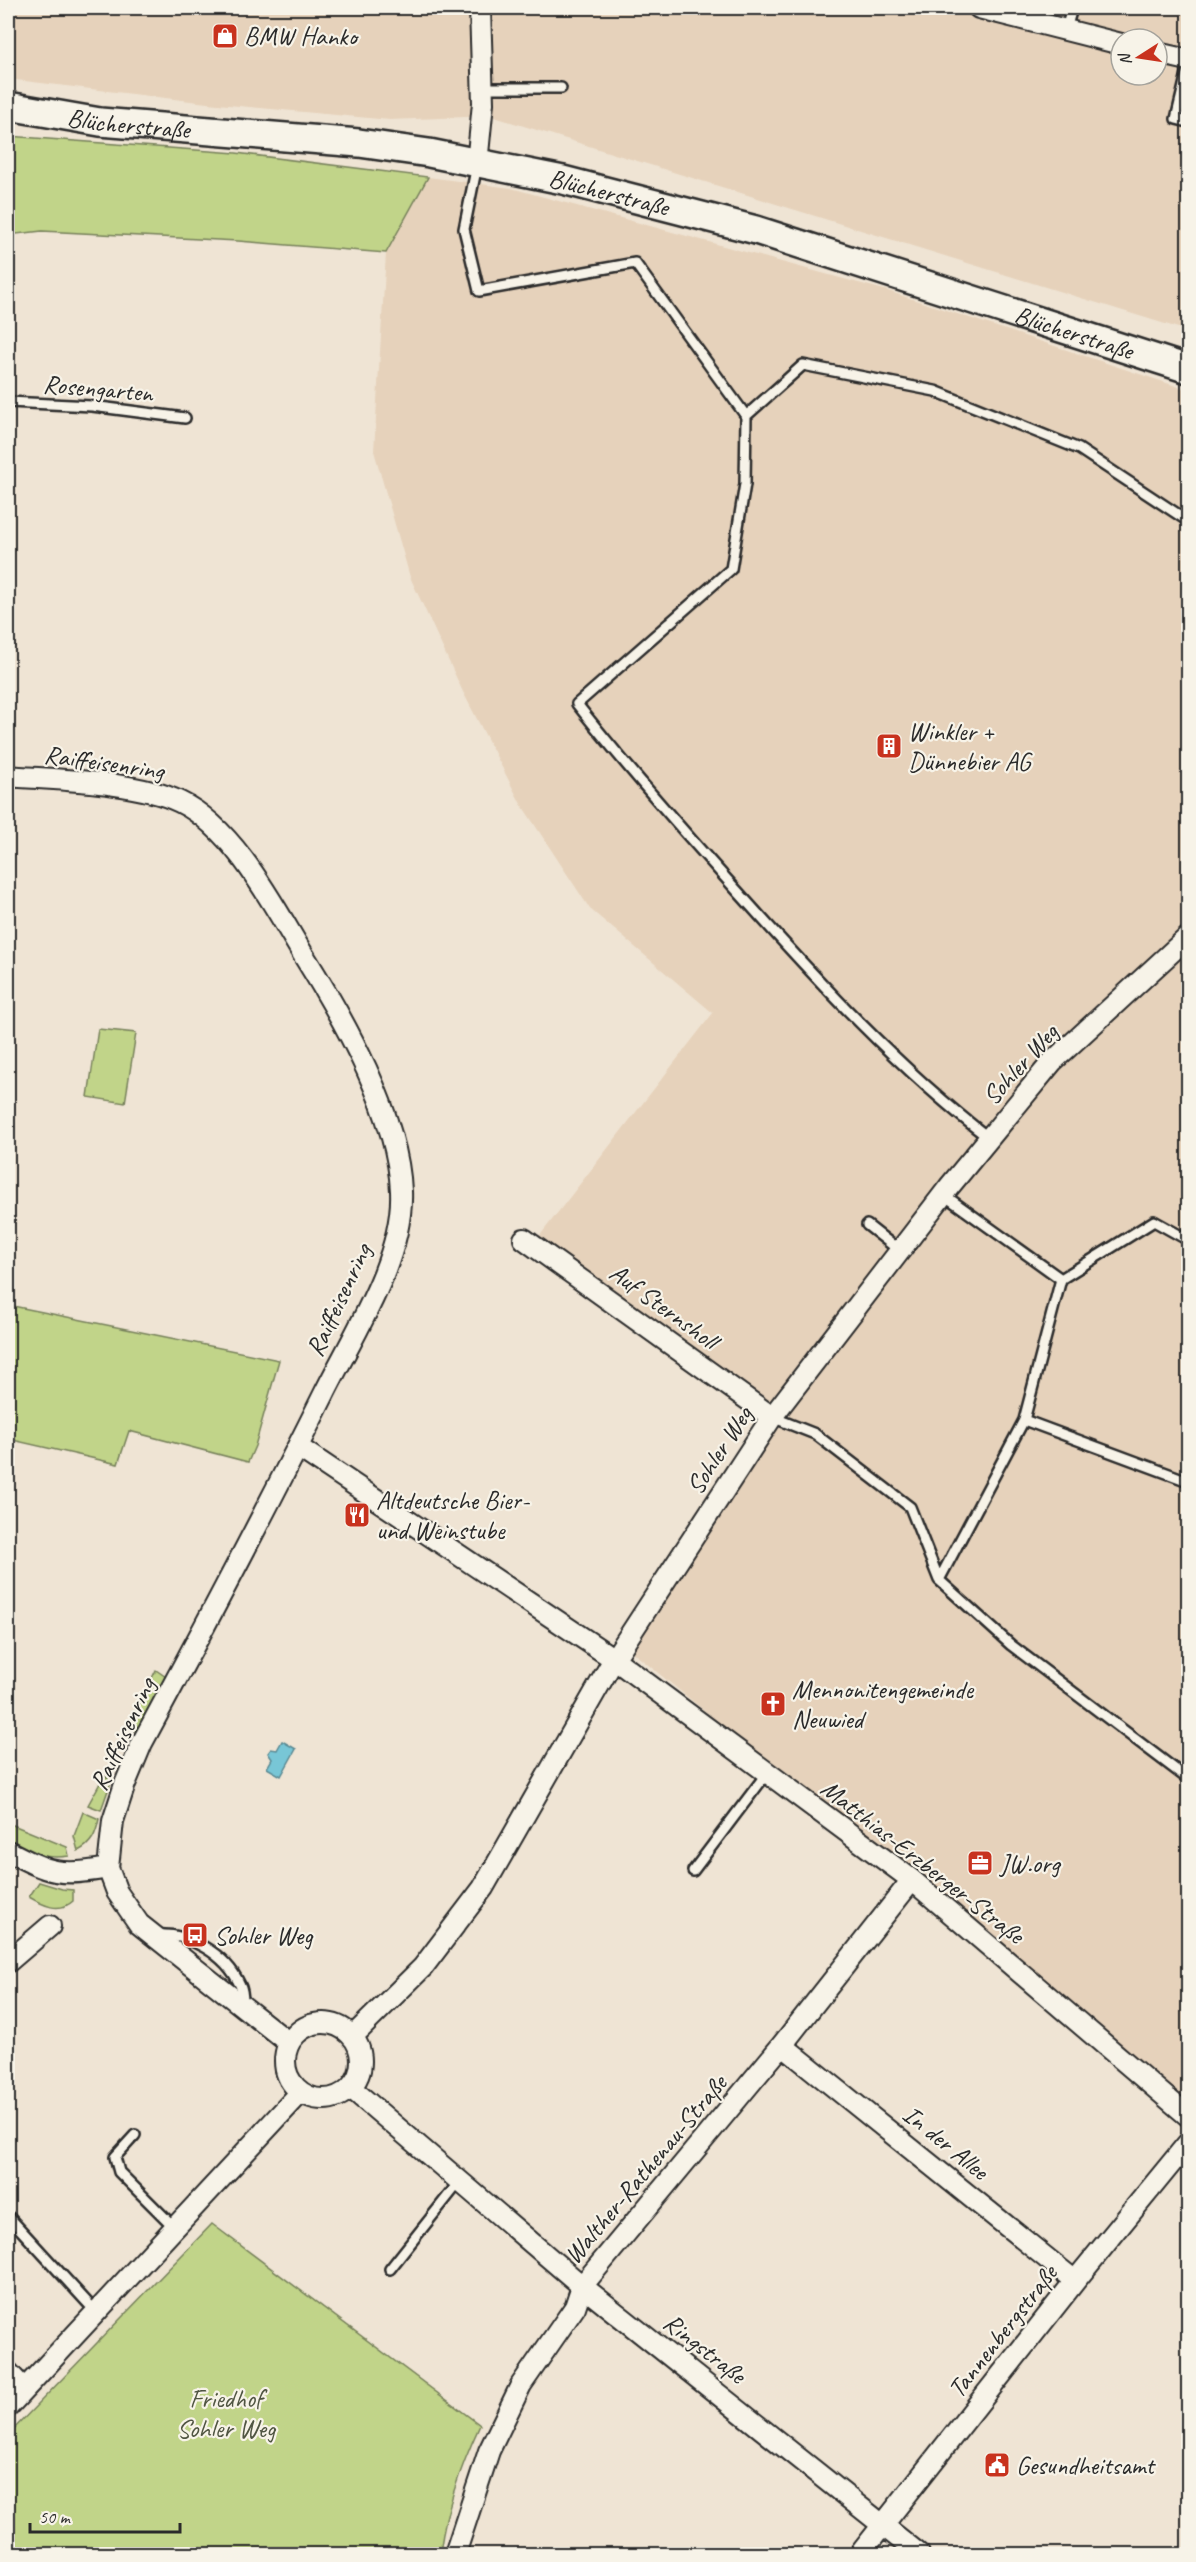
<svg xmlns="http://www.w3.org/2000/svg" width="1196" height="2562" font-family="Caveat,sans-serif">
  <style>
    .built { fill: #e6d2bb; fill-rule: evenodd }
    .green { fill: #c1d489; stroke: #76805a; stroke-width: 1.5 }
    .water { fill: #78c6d6; stroke: #598892; stroke-width: 1.5 }
    .lines { fill: none; stroke-linecap: round; stroke-linejoin: round }
    .lane-casing { stroke: #2b2b2b; stroke-width: 14 }
    .street-casing { stroke: #2b2b2b; stroke-width: 24 }
    .secondary-casing { stroke: #2b2b2b; stroke-width: 32 }
    .lane { stroke: #f7f3e8; stroke-width: 9 }
    .street { stroke: #f7f3e8; stroke-width: 20 }
    .secondary { stroke: #f7f3e8; stroke-width: 27 }
    .labels { text-anchor: middle; stroke-width: 4.5; stroke-linejoin: round; paint-order: stroke }
    .poi-label { font-size: 26px; fill: #2b2b2b; stroke: #f7f3e8; text-anchor: start }
    .street-label { font-size: 26px; fill: #2b2b2b; stroke: #f7f3e8 }
    .park-label { font-size: 26px; fill: #505542; stroke: #f7f3e8 }
  </style>
  <rect width="100%" height="100%" fill="#efe4d4"/>
  <filter id="ink" filterUnits="userSpaceOnUse"><feTurbulence type="fractalNoise" baseFrequency=".0167" numOctaves="2"/><feDisplacementMap in="SourceGraphic" scale="12" xChannelSelector="R" yChannelSelector="G"/><feConvolveMatrix kernelMatrix="1 2 1 2 8 2 1 2 1" color-interpolation-filters="sRGB"/></filter>
  <g filter="url(#ink)">
    <path class="built" d="M8,8H1188V331L491,116L390,120L207,103L8,79ZM1121,39H1157V75H1121Z
      M428,177L511,188L888,291L1188,390V2116L912,1880L625,1646L782,1412L538,1238L713,1013L590,909L521,804L463,692L410,577L374,451L386,253Z"/>
    <path class="green" d="M8,136L236,153L428,177L386,253L238,241L42,231L8,235Z
      M98,1029L136,1033L125,1103L88,1097Z
      M8,1305L279,1360L255,1446L248,1462L129,1431L118,1464L8,1439Z
      M156,1670L166,1677L138,1732L128,1726Z
      M104,1776L112,1779L101,1810L88,1805Z
      M83,1812L99,1819C96,1834 92,1844 78,1851L74,1836Z
      M8,1823L67,1847L69,1856C42,1860 31,1852 8,1840Z
      M39,1882L62,1889L73,1890V1901C59,1914 43,1905 29,1897Z
      M212,2224L480,2425C461,2466 445,2509 440,2554H8V2435Z"/>
    <path class="water" d="M282,1741L296,1749L281,1776L267,1768L272,1759L268,1753L271,1749L277,1750Z"/>
    <g class="lines">
      <g class="lane-casing">
        <path id="lane" d="M1066,29L1072,8
          M1188,69L1176,119L1188,122
          M483,88H561
          M477,165L464,229L479,291L635,263L746,416
          M8,402L92,406L185,418
          M990,1139C899,1069 817,980 740,894C684,832 629,770 577,704L731,569L745,484L746,416L803,365L935,391L1079,449L1188,521
          M867,1225L900,1251
          M1061,1279L1154,1221L1188,1240
          M772,1417L815,1434L910,1507L939,1580L1024,1420L1061,1279L944,1195
          M1024,1420L1188,1481
          M939,1580L1011,1645L1188,1779
          M693,1871L767,1773
          M155,1935C188,1932 226,1954 240,1985C243,1990 243,1998 243,2004
          M135,2135L115,2157L119,2172L175,2228
          M8,2216L96,2312
          M390,2269L460,2181"/>
      </g>
      <g class="street-casing">
        <path id="street" d="M979,8L1121,44
          M1157,53L1188,60
          M477,164L483,103L480,8
          M8,776C56,780 138,781 180,802C234,828 274,906 304,956C344,1020 398,1115 401,1191C404,1258 353,1335 324,1394C266,1511 204,1628 142,1743L125,1784L113,1821L108,1868L117,1892L139,1924L289,2043
          M524,1239L772,1417
          M298,1447L614,1659L912,1880L1188,2116
          M8,1851C50,1873 61,1877 108,1868
          M8,1962L50,1926
          M285 2061a38 38 0 1 1 76 0a38 38 0 1 1-76 0Z
          M353,2036L423,1967L483,1888L614,1659L772,1417L949,1187L1052,1062L1188,937
          M782,2045L1075,2281
          M351,2088L582,2286L919,2554
          M8,2372L24,2389
          M8,2407L301,2092
          M455,2554L489,2451L521,2385L575,2307L582,2286L782,2045L912,1880
          M860,2554L1075,2281L1188,2143"/>
      </g>
      <g class="secondary-casing">
        <g id="secondary">
          <path id="s1" d="M8,106L100,122L359,143L429,153L563,180L756,230L1188,369"/>
        </g>
      </g>
      <use href="#lane" class="lane"/>
      <use href="#street" class="street"/>
      <use href="#secondary" class="secondary"/>
    </g>
  </g>
  <defs>
    <g id="shop-square" transform="scale(1.35)"><rect x="-9" y="-9" width="18" height="18" rx="4" fill="#c8321e" stroke="#f7f3e8"/><path d="M-5-2.5h2.3a2.7 3.5 0 0 1 5.4 0H5L5.5 6h-11ZM-1.5-2.5h3a1.5 2.3 0 0 0-3 0Z" fill="#fff"/></g>
    <g id="building-square" transform="scale(1.35)"><rect x="-9" y="-9" width="18" height="18" rx="4" fill="#c8321e" stroke="#f7f3e8"/><path d="M-4-6H4V6H1V3H-1V6H-4ZM-2.5-4.3h1.7v1.8h-1.7ZM.8-4.3h1.7v1.8H.8ZM-2.5-1h1.7V.8h-1.7ZM.8-1h1.7V.8H.8Z" fill="#fff"/></g>
    <g id="restaurant-square" transform="scale(1.35)"><rect x="-9" y="-9" width="18" height="18" rx="4" fill="#c8321e" stroke="#f7f3e8"/><path d="M-5-6h1v4h1v-4h1v4h1v-4h1v5L-1.5 .5V6h-2V.5L-5-1ZM5-6V6H3V1.5H1.5Q1.5-4 5-6Z" fill="#fff"/></g>
    <g id="church-square" transform="scale(1.35)"><rect x="-9" y="-9" width="18" height="18" rx="4" fill="#c8321e" stroke="#f7f3e8"/><path d="M-1.2-6h2.4v3.5h3.3v2.4h-3.3V6h-2.4V-.1h-3.3v-2.4h3.3Z" fill="#fff"/></g>
    <g id="office-square" transform="scale(1.35)"><rect x="-9" y="-9" width="18" height="18" rx="4" fill="#c8321e" stroke="#f7f3e8"/><path d="M-6-3h4V-5.5h4V-3h4V5H-6ZM-1-4.5V-3h2v-1.5ZM-6 0V1H6V0Z" fill="#fff"/></g>
    <g id="bus-square" transform="scale(1.35)"><rect x="-9" y="-9" width="18" height="18" rx="4" fill="#c8321e" stroke="#f7f3e8"/><path d="M-5-6H5V4H4V6H2V4H-2V6H-4V4H-5ZM-3.5-4V0h7V-4ZM-3.5 1.2v1.5H-2V1.2ZM2 1.2v1.5H3.5V1.2Z" fill="#fff"/></g>
    <g id="civic-square" transform="scale(1.35)"><rect x="-9" y="-9" width="18" height="18" rx="4" fill="#c8321e" stroke="#f7f3e8"/><path d="M-.6-6.5H3V-4.5H.6V-3L4-1V1h2V6H-6V1h2V-1L-.6-3ZM-1.2 2.5V6h2.4V2.5Z" fill="#fff"/></g>
  </defs>
  <g fill-rule="evenodd">
    <use href="#shop-square" x="225" y="36"/>
    <use href="#building-square" x="889" y="746"/>
    <use href="#restaurant-square" x="357" y="1515"/>
    <use href="#church-square" x="773" y="1704"/>
    <use href="#office-square" x="980" y="1863"/>
    <use href="#bus-square" x="195" y="1935"/>
    <use href="#civic-square" x="997" y="2465"/>
  </g>
  <g class="labels">
    <g class="poi-label">
      <text x="244" y="45">BMW Hanko</text>
      <text x="908" y="740">Winkler +<tspan x="908" dy="30">Dünnebier AG</tspan></text>
      <text x="376" y="1509">Altdeutsche Bier-<tspan x="376" dy="30">und Weinstube</tspan></text>
      <text x="792" y="1698">Mennonitengemeinde<tspan x="792" dy="30">Neuwied</tspan></text>
      <text x="1000" y="1872">JW.org</text>
      <text x="214" y="1944">Sohler Weg</text>
      <text x="1016" y="2474">Gesundheitsamt</text>
    </g>
    <g class="street-label">
      <text dy="9" stroke="none"><textPath href="#s1" startOffset="122">Blücherstraße</textPath></text>
      <text dy="9" stroke="none"><textPath href="#s1" startOffset="608">Blücherstraße</textPath></text>
      <text dy="9" stroke="none"><textPath href="#s1" startOffset="1094">Blücherstraße</textPath></text>
      <text transform="translate(98 388) rotate(5)" y="9">Rosengarten</text>
      <text transform="translate(104 762) rotate(8)" y="9">Raiffeisenring</text>
      <text transform="translate(1020 1064) rotate(-48)" y="9">Sohler Weg</text>
      <text transform="translate(338 1300) rotate(-65)" y="9">Raiffeisenring</text>
      <text transform="translate(664 1306) rotate(36)" y="9">Auf Sternsholl</text>
      <text transform="translate(719 1450) rotate(-57)" y="9">Sohler Weg</text>
      <text transform="translate(122 1734) rotate(-65)" y="9">Raiffeisenring</text>
      <text transform="translate(923 1861) rotate(38)" y="9">Matthias-Erzberger-Straße</text>
      <text transform="translate(946 2142) rotate(39)" y="9">In der Allee</text>
      <text transform="translate(645 2169) rotate(-50)" y="9">Walther-Rathenau-Straße</text>
      <text transform="translate(1002 2331) rotate(-52)" y="9">Tannenbergstraße</text>
      <text transform="translate(705 2348) rotate(38)" y="9">Ringstraße</text>
    </g>
    <g class="park-label">
      <text x="226" y="2407">Friedhof<tspan x="226" dy="30">Sohler Weg</tspan></text>
    </g>
  </g>
  <rect width="1196" height="2562" fill="none" stroke="#f7f3e8" stroke-width="30"/>
  <rect x="15" y="15" width="1166" height="2532" fill="none" stroke="#2b2b2b" stroke-width="2" filter="url(#ink)"/>
  <g transform="translate(1139 57) rotate(258)"><circle r="28" fill="#f7f3e8" stroke="#a5a39c" stroke-width="1.5"/>
  <path d="M0-4.5L10 22L0 15L-10 22Z" fill="#c8321e"/>
  <text y="-9" font-size="16" font-weight="bold" text-anchor="middle" fill="#2b2b2b">N</text>
  </g>
  <path d="M30 2523v9h150v-9" fill="none" stroke="#2b2b2b" stroke-width="3"/>
  <text x="39" y="2523" font-size="18" fill="#2b2b2b" stroke="#f7f3e8" stroke-width="4.5" paint-order="stroke">50 m</text>
</svg>
